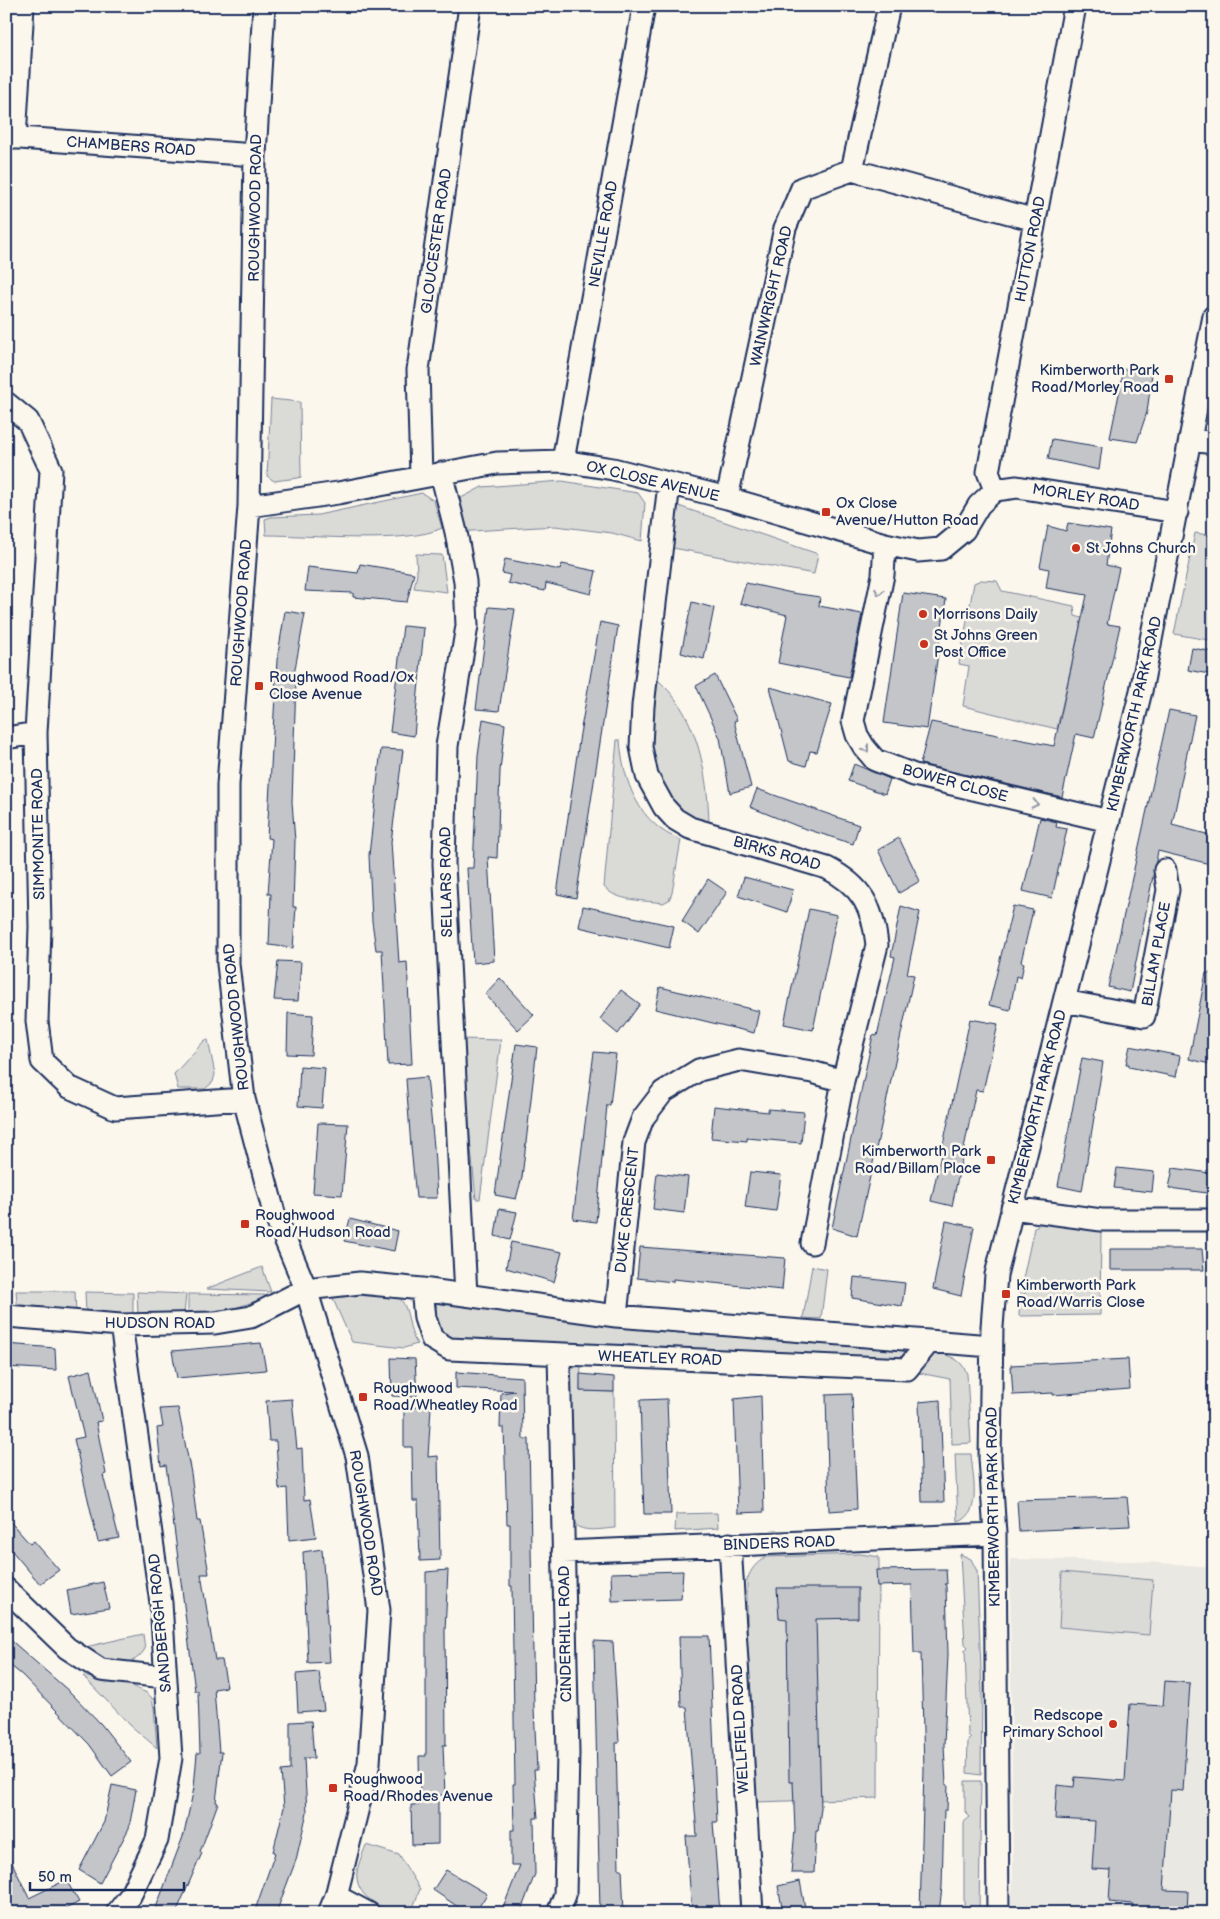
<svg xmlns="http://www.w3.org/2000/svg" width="1220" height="1919" font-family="'Balsamiq Sans',sans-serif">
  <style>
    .built { fill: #eae8e2 }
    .green { fill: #dadad7; stroke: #7a849a }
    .building { fill: #c3c5c9; stroke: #1b2f5e }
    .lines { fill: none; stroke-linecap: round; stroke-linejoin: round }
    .minor-casing { stroke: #1b2f5e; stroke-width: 25 }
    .minor { stroke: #fbf7ec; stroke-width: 21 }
    .oneway { stroke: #8b93a5 }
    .poi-dot { fill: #c8321e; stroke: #fbf7ec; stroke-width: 2 }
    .labels { text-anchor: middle; stroke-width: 5; stroke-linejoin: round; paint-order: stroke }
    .street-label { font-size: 15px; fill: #1b2f5e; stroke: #fbf7ec }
    .poi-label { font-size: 15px; fill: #1b2f5e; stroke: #fbf7ec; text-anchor: start }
  </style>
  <rect width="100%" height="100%" fill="#fbf7ec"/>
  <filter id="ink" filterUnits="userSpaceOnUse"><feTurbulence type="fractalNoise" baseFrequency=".02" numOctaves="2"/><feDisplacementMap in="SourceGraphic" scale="10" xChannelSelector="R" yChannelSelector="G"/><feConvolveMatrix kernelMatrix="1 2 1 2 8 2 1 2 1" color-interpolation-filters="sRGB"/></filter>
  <g filter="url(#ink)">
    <path class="built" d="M1010,1559L1133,1561L1214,1567V1913H1010L1013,1881Z"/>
    <path class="green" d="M271,399L300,402L301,477L298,478L274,481L267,476Z
      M562,481L638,493L645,503L642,541L612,533L555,526L456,532L461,498L482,487Z
      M422,493L434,501L442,528C408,545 308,535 266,535L265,519L271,517L318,515Z
      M667,502L818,554L814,574L662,546Z
      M1195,533L1214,536V641L1174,634Z
      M416,554L442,555L447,592L414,588L417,574Z
      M981,580L997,581L1002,591L1074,606L1075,616L1082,618L1057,729L963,706L969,666L959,664L974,583Z
      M654,677C697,710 708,773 709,825L690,817L672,804L649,761Z
      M617,740H620C623,781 639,825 681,840L672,893L669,900L663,903C645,900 617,902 604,887Z
      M460,1039L501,1040L480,1199H476Z
      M205,1040H208L215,1074L213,1082L205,1089H178L174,1074Z
      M1044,1221L1101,1231L1100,1315L1019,1316L1020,1293L1025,1294L1028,1285L1022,1283L1034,1228Z
      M812,1266L827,1269L821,1319L803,1318Z
      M262,1267L271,1292L206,1289Z
      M16,1291H75L76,1313L18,1312Z
      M85,1292L133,1293V1316L86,1314Z
      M137,1292L186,1294L184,1315L138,1316Z
      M345,1292L386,1295L400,1298C411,1312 407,1329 417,1344L404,1348L352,1342L333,1299Z
      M188,1294L265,1295V1298L232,1309L188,1313Z
      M438,1300L587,1323L620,1324L904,1348L906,1350L902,1357L895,1358L619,1345L462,1341C440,1337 431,1322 438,1300Z
      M942,1354C954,1357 963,1362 967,1374L971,1443L952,1444L950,1379L914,1372L928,1355Z
      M581,1364L580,1391L614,1392L615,1528C600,1529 581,1534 571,1521L569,1371Z
      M955,1454H971C972,1473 983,1515 958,1522Z
      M717,1513L718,1528L675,1531L676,1514Z
      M861,1554L879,1557L878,1798L756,1802L747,1652V1580C751,1569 756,1563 766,1557Z
      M960,1554L971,1559L977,1571L982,1693L981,1775L967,1773L968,1740L971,1738L968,1735L965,1650L968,1647L965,1644Z
      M1062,1572L1153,1580L1149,1635L1059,1627Z
      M143,1634L145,1649C130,1674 103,1660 85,1647Z
      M83,1676L127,1684L147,1693L152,1698L154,1708L157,1748L130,1725Z
      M965,1781H981L979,1913H964V1822L970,1817L965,1812Z
      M366,1845L399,1855L420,1889L411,1913C391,1913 360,1902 357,1879C355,1869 363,1854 366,1845Z"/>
    <path class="building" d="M1124,369L1152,374L1147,412L1137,442L1110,438Z
      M1052,439L1102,447L1099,470L1048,459Z
      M1068,523L1111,530L1106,565L1119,568L1107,624L1120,626L1094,738L1076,734L1062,797L920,764L931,722L1054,746L1087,595L1046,588L1049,569L1040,567L1048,526L1066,531Z
      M505,559L560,570L562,564L596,571L591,594L546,583L545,591L508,583L510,575L502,573Z
      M360,564L414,573L407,602L353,597V593L305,591L308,567L358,573Z
      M746,583L792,593L820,597L819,606L862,614L849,677L778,663L787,615L740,603Z
      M903,593L946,599L927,729L884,723Z
      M692,602L714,608L704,659L681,653Z
      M489,607L515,609L499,711L476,709Z
      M285,611L305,614L293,680L296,681L292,802L295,841L293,907H296L293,948L269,945L271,894H268L272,839L267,838L277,660Z
      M600,622L618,626L576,898L557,894L580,734Z
      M403,626L424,628L414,736L390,732Z
      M1192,648L1214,652V675L1188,670Z
      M715,675L737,720L734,721L751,787L730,793L720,738L696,686Z
      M770,687L832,704L817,752L810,751L806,766L789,761Z
      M1169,710L1195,715L1172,825L1214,836V865L1158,851L1130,992L1108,987Z
      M483,719L505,724L500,771L497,858L488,857L494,961L473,963L467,868H473L478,756Z
      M381,749L403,750L391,842L399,963L407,962L412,1064L388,1065L382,950H376L372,921L369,855Z
      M854,764L890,779L885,794L848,781Z
      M757,789L859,825L853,844L797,826L750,807Z
      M1040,818L1057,822L1056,827L1067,829L1052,898L1023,891Z
      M899,838L920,881L899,893L878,850Z
      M744,877L793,890L787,912L738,896Z
      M708,879L727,892L699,934L682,921Z
      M583,906L674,926L669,948L579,927Z
      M901,906L920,912L907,974L914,975L857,1236L832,1228L873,1035L877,1036L895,957L891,956Z
      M1013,906L1033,910L1021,962L1024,963L1021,978L1016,976L1010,1010L989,1005Z
      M809,909L837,915L813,1030L784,1024Z
      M278,961L301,962L298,1001L274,1000Z
      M1206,973H1214V1065L1189,1059Z
      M500,978L534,1015L518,1030L485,994Z
      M660,987L759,1011L754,1033L655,1009Z
      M621,990L640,1004L618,1034L600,1019Z
      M288,1013L313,1015L311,1055L287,1054Z
      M970,1019L998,1024L983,1091L976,1090L952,1206L931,1201Z
      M516,1044L537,1047L522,1177L516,1199L495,1195Z
      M1130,1046L1180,1056L1176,1077L1129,1067V1064H1126Z
      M594,1052L616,1054L610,1105H607L596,1222L573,1219Z
      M1082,1058L1103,1062L1082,1191L1058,1186Z
      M300,1066L325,1068L322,1108L298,1106Z
      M427,1077L434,1147L437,1198H416L411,1147L406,1079Z
      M714,1106L768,1112V1109L804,1112L801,1143L747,1138V1141L711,1138Z
      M318,1123L348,1124L342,1195L313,1193Z
      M1117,1168L1154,1172L1152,1192L1114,1188Z
      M1173,1168L1210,1173L1207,1193L1169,1188Z
      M750,1172L781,1175L776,1211L745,1207Z
      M657,1173L688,1177L684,1213L653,1209Z
      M499,1209L517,1212L510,1240L495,1236Z
      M350,1219L398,1231L394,1251L344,1241Z
      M946,1221L974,1227L961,1296L933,1289Z
      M511,1242L562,1252L554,1282L506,1268Z
      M640,1247L785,1258L782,1290L673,1279V1282L637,1278Z
      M1110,1249H1202L1204,1270H1110Z
      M854,1277L905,1283L902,1306L852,1298Z
      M261,1343L266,1370L177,1378L172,1351Z
      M6,1344L55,1348L56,1370L6,1367Z
      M391,1358L415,1359L417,1397L392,1396Z
      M1128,1359L1130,1389L1053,1395V1393L1013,1395L1011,1365Z
      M91,1370L102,1421L96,1422L106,1474L103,1475L119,1538L98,1542L74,1439L84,1437L69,1376Z
      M456,1372L522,1377L523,1439H529L534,1708L537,1770H534L538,1818H534L535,1874L520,1913L503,1908L520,1865H511V1830H514L513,1784H515L512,1586H510V1524H507L504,1428H500L501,1393L515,1391L456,1388Z
      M580,1374L614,1377V1392L580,1391Z
      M852,1394L857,1509L829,1511L826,1395Z
      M761,1396L764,1512L738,1513L734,1399Z
      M292,1399L297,1449L302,1448L304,1500L310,1499L316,1537L289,1540L287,1488L279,1489L276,1441H269L266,1401Z
      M667,1399L671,1514H644L640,1400Z
      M940,1400L944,1502H922L919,1402Z
      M404,1407H431L428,1457L438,1456L440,1560L420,1561L418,1501H413L412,1447H404Z
      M178,1408L191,1473L197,1521H200L209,1574H201L215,1660H222L227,1687L214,1689L219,1752H222L216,1802L218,1803L200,1852L202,1853L176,1913H154L184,1834L194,1788L197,1753H200L198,1691H195L166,1465L161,1466L157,1428L163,1427L160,1409Z
      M1127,1497L1130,1526L1019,1531L1017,1500Z
      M6,1517L30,1544L34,1541L59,1570L40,1584L6,1544Z
      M322,1549L330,1662L308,1663L303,1552Z
      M946,1569L947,1584H944L946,1586L948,1654L944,1745L946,1785H948L947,1810H944L942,1887L939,1913H920L924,1770L921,1653H914L912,1585L877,1586L876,1570Z
      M448,1570L445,1631L446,1745H443L445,1795H438V1844L412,1845L411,1805H420L419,1756H426V1572Z
      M683,1571L681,1599L612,1601L611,1573Z
      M103,1582L109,1608L71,1614L67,1590Z
      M777,1588H858V1618L816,1619L821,1808L818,1831H816L814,1873H791L795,1830L793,1782H789L787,1619L779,1618Z
      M6,1636L71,1693L101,1724L131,1762L112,1776L89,1744L22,1675L6,1662Z
      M679,1636H709L717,1822H713L720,1913H692L686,1836H697L687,1707H681Z
      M594,1641L613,1642L619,1743H616L619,1869H622L624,1913H600Z
      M319,1672L324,1710L298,1712L296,1674Z
      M1165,1681L1190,1683L1183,1791L1171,1790L1164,1890L1188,1891L1187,1913H1132L1133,1904L1109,1902L1111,1870L1092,1869L1095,1821L1055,1819L1057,1785L1074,1787L1075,1777L1125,1781L1130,1704L1163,1706Z
      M311,1721L314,1758H304L307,1812L296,1860L276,1913H254L275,1853L273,1852L284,1807L281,1771L290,1770V1722Z
      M112,1785L136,1790L129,1828L100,1883L79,1870L104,1822Z
      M6,1850L29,1898L66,1880L79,1902L58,1913H6V1909L11,1906L6,1896Z
      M446,1870L487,1894L475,1913H467L433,1890Z
      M800,1881L806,1913H783L778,1886Z"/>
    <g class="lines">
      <g class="minor-casing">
        <path id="minor" d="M264,6L255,155L249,506L228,785V964L244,1099L274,1213L306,1289L357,1456L379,1610L369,1763L336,1896L329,1913
          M6,137L255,155
          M15,138L23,6
          M852,170L889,6
          M6,403L28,421L51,470L36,733L40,927L37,1021L42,1061L69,1087L115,1108L244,1099
          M1191,440L1214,443
          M563,461L644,6
          M441,473L456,532L465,581L467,626L447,746L444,864L466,1295
          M421,476L418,370L470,6
          M669,484L643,706L641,747L647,776L664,807L675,819L690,828L827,868C862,886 873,907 877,945L843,1081L812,1243
          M995,490L988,472L1075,6
          M995,490L1017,487L1177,512
          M727,498L785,228L802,188L852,170L1035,220
          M249,506L338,493L497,463L563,461L613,469L727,498L885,544L918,551L941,549L964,530L979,505L995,490
          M885,544L883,575L853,721L857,735L864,747L875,760L914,775L1109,821
          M6,738L36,733
          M1064,1001L1144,1016L1168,890L1165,870
          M1012,1208L1101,1220H1214
          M422,1289L425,1318L432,1339L449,1349L907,1369L929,1342
          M6,1316L121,1325L215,1323L251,1317L306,1289L360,1283L422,1289L616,1316L991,1346
          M616,1316L634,1142L643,1118L663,1092L699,1070L739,1060L812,1072L843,1081
          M730,1544L752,1913
          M563,1552L995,1534
          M6,1589L67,1648L101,1670L165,1677
          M336,1896L368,1913
          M117,1913L130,1896L157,1840L171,1758L161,1603L121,1325
          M558,1913L565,1895L568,1753L559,1354
          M998,1913L995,1534L990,1458L992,1327L996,1275L1141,691L1214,316"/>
      </g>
      <use href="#minor" class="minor"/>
    </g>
    <defs><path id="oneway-chevron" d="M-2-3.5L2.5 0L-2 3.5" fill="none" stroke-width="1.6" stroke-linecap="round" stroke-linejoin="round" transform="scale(1.25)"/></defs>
    <g class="oneway">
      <use href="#oneway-chevron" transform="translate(879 592) rotate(101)"/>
      <use href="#oneway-chevron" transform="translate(866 749) rotate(52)"/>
      <use href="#oneway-chevron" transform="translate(1035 804) rotate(13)"/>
    </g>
  </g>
  <g class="poi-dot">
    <rect x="1164" y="374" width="10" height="10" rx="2.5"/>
    <rect x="821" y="507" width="10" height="10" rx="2.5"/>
    <circle cx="1076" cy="548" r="5"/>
    <circle cx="923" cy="614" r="5"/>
    <circle cx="924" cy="644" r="5"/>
    <rect x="254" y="681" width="10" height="10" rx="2.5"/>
    <rect x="986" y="1155" width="10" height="10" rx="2.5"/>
    <rect x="240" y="1219" width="10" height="10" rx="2.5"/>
    <rect x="1001" y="1289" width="10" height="10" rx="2.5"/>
    <rect x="358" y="1392" width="10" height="10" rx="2.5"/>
    <circle cx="1113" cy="1724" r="5"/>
    <rect x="328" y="1783" width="10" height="10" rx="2.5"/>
  </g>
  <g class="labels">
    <g class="street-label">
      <text transform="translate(131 146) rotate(4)" y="5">CHAMBERS ROAD</text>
      <text transform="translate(255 208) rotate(-89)" y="5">ROUGHWOOD ROAD</text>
      <text transform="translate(603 234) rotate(-80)" y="5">NEVILLE ROAD</text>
      <text transform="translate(436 241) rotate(-82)" y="5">GLOUCESTER ROAD</text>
      <text transform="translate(1030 249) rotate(-79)" y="5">HUTTON ROAD</text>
      <text transform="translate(771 296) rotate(-77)" y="5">WAINWRIGHT ROAD</text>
      <text transform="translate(653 481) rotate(13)" y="5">OX CLOSE AVENUE</text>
      <text transform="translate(1086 497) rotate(9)" y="5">MORLEY ROAD</text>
      <text transform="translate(241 613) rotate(-86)" y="5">ROUGHWOOD ROAD</text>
      <text transform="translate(1134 714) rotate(-77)" y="5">KIMBERWORTH PARK ROAD</text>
      <text transform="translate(955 783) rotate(15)" y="5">BOWER CLOSE</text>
      <text transform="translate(38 834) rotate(-91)" y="5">SIMMONITE ROAD</text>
      <text transform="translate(777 853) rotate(16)" y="5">BIRKS ROAD</text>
      <text transform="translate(446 882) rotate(-91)" y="5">SELLARS ROAD</text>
      <text transform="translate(1156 954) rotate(-80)" y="5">BILLAM PLACE</text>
      <text transform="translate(236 1017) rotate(-96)" y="5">ROUGHWOOD ROAD</text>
      <text transform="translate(1037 1107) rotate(-76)" y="5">KIMBERWORTH PARK ROAD</text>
      <text transform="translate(627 1210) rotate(-84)" y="5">DUKE CRESCENT</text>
      <text x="160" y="1328">HUDSON ROAD</text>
      <text transform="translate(660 1358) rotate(2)" y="5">WHEATLEY ROAD</text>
      <text transform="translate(993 1507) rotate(-91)" y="5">KIMBERWORTH PARK ROAD</text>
      <text transform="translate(366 1523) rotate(81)" y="5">ROUGHWOOD ROAD</text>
      <text transform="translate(779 1543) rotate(-2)" y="5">BINDERS ROAD</text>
      <text transform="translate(160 1623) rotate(-95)" y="5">SANDBERGH ROAD</text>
      <text transform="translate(565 1634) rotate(-91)" y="5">CINDERHILL ROAD</text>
      <text transform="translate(740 1729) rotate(-93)" y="5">WELLFIELD ROAD</text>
    </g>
    <g class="poi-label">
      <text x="1159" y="375" text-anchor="end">Kimberworth Park<tspan x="1159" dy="17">Road/Morley Road</tspan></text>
      <text x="836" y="508">Ox Close<tspan x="836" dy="17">Avenue/Hutton Road</tspan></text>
      <text x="1086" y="553">St Johns Church</text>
      <text x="933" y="619">Morrisons Daily</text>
      <text x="934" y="640">St Johns Green<tspan x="934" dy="17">Post Office</tspan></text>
      <text x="269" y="682">Roughwood Road/Ox<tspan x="269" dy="17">Close Avenue</tspan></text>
      <text x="981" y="1156" text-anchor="end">Kimberworth Park<tspan x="981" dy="17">Road/Billam Place</tspan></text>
      <text x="255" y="1220">Roughwood<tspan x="255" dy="17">Road/Hudson Road</tspan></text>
      <text x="1016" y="1290">Kimberworth Park<tspan x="1016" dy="17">Road/Warris Close</tspan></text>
      <text x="373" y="1393">Roughwood<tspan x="373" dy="17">Road/Wheatley Road</tspan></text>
      <text x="1103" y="1720" text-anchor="end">Redscope<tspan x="1103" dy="17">Primary School</tspan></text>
      <text x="343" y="1784">Roughwood<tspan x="343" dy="17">Road/Rhodes Avenue</tspan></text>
    </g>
  </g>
  <rect width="1220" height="1919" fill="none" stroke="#fbf7ec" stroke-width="25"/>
  <rect x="12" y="12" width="1195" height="1894" fill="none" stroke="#1b2f5e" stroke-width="2" filter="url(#ink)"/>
  <path d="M30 1882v8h154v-8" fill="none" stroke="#1b2f5e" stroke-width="2.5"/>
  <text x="38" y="1882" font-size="15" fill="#1b2f5e" stroke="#fbf7ec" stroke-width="4" paint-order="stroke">50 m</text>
</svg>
